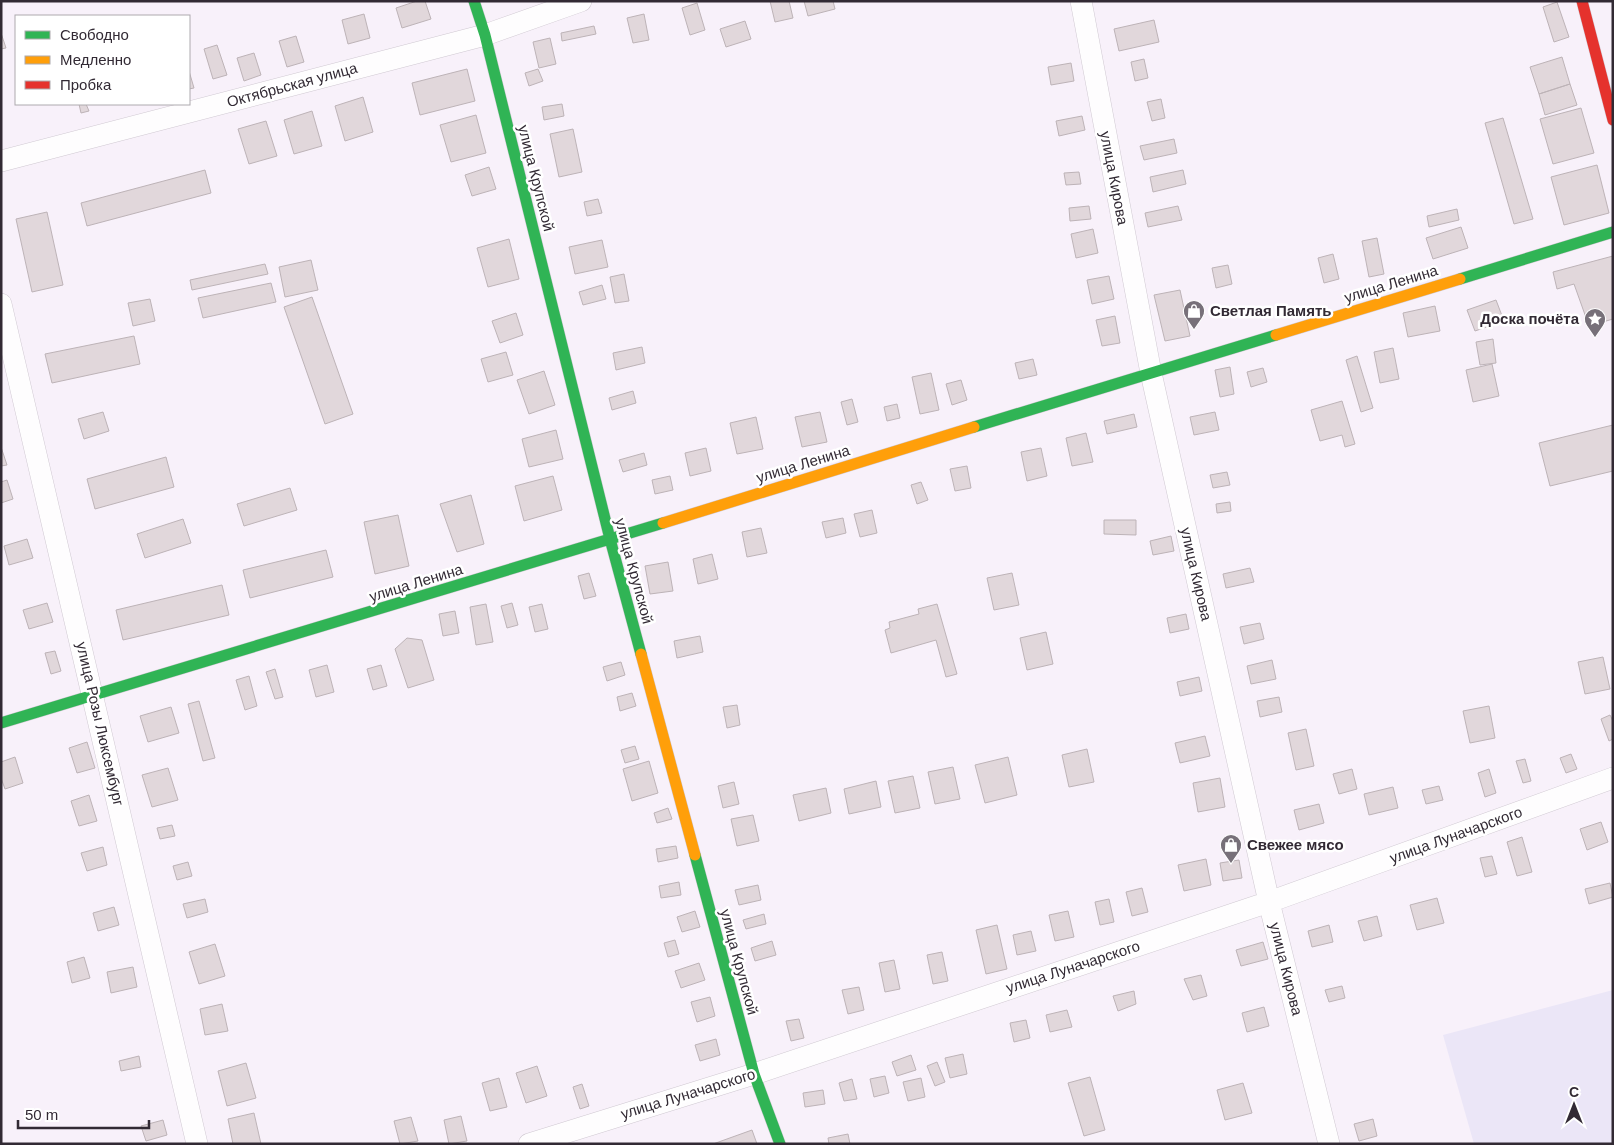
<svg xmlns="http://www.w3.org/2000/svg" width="1614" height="1145" font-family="Helvetica,sans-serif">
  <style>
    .industrial { fill: #ebe6f7 }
    .building { fill: #e1d7db; stroke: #bdb3b7 }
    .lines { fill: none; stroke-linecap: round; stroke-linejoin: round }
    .street-casing { stroke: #d0c9d2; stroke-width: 22 }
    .fast-casing { stroke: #d0c9d2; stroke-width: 12 }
    .slow-casing { stroke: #d0c9d2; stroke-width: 12 }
    .jam-casing { stroke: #d0c9d2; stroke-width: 12 }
    .street { stroke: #fefdfe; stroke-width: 21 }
    .fast { stroke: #30b455; stroke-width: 11 }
    .slow { stroke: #ff9f0a; stroke-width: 11 }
    .jam { stroke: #e5322d; stroke-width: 11 }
    .labels { text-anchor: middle; stroke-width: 5; stroke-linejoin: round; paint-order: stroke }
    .street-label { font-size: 15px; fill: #322a34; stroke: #fff }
    .poi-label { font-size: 15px; font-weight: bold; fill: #322a34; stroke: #fff; text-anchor: start }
  </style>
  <rect width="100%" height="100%" fill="#f8f1fa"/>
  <path class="industrial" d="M1613,990V1144H1474L1443,1035Z"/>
  <path class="building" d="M417,1H425L431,19L402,28L396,8Z
    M770,1H789L793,18L775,22Z
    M804,1H833L835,9L808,16Z
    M1557,2L1569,37L1554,42L1543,7Z
    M697,3L705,30L690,35L682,8Z
    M364,14L370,38L348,44L342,20Z
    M644,14L649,40L633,43L627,18Z
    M1154,20L1159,42L1119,51L1114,29Z
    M745,21L751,39L726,47L720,29Z
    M594,26L596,34L562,41L561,33Z
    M1,33L6,48L1,49Z
    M296,36L304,62L287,67L279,41Z
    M550,38L556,64L539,68L533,42Z
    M217,45L227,75L213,79L204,49Z
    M254,53L261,75L244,81L237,58Z
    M1562,57L1570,84L1539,94L1530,67Z
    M1144,59L1148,78L1135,81L1131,62Z
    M1071,63L1074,81L1051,85L1048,67Z
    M467,69L475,101L420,115L412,83Z
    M538,69L543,81L529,86L525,73Z
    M189,71L194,88L189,89Z
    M1570,84L1577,105L1545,115L1539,94Z
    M363,97L373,132L345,141L335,106Z
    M1161,99L1165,118L1152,121L1147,102Z
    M79,104H86L89,111L81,113Z
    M562,104L564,116L544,120L542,107Z
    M1581,108L1594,153L1553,164L1540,119Z
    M312,111L322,146L294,154L284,120Z
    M476,115L486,153L451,162L440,125Z
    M1082,116L1085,130L1059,136L1056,121Z
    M1503,118L1533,219L1514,224L1485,123Z
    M266,121L277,156L249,164L238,129Z
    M573,129L582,172L559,177L550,134Z
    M1174,139L1177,153L1144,160L1140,146Z
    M1597,165L1609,213L1564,225L1551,177Z
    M489,167L496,189L472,196L465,175Z
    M205,170L211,193L87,226L81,203Z
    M1183,170L1186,184L1153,192L1150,177Z
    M1079,172L1081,184L1066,185L1064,173Z
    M598,199L602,213L587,216L584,202Z
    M1089,206L1091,219L1070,221L1069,208Z
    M1178,206L1182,220L1148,227L1145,213Z
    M1457,209L1459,220L1429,227L1427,216Z
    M47,212L63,285L32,292L16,219Z
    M1461,227L1468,248L1433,259L1426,238Z
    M1093,229L1098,253L1076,258L1071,234Z
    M1377,238L1384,274L1369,277L1362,241Z
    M509,239L519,279L488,287L477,248Z
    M602,240L608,267L575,274L569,247Z
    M1333,254L1339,279L1324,283L1318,258Z
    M1613,256V319L1589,326L1574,284L1557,289L1553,272Z
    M311,260L318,290L285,297L279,267Z
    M265,264L268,274L192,290L190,280Z
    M1228,265L1232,284L1216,288L1212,268Z
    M624,274L629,301L615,303L610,277Z
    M1109,276L1114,299L1092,304L1087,280Z
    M271,283L276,302L203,318L198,298Z
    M602,285L606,299L583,305L579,292Z
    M1180,290L1190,336L1165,341L1154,295Z
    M312,297L353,414L325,424L284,307Z
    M150,299L155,321L133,326L128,303Z
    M1496,300L1504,321L1475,331L1467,310Z
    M1435,306L1440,331L1408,337L1403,313Z
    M516,313L523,335L500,343L492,321Z
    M1115,316L1120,343L1102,346L1096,320Z
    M134,336L140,364L52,383L45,354Z
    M1493,339L1496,363L1480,365L1476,342Z
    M642,347L645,363L616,370L613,353Z
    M1393,348L1399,379L1380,383L1374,352Z
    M506,352L513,375L488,382L481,359Z
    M1357,356L1373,408L1361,412L1346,360Z
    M1033,359L1037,375L1019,379L1015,363Z
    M1492,364L1499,396L1473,402L1466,370Z
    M1230,367L1234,394L1220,397L1215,370Z
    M1263,368L1267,382L1251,387L1247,372Z
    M544,371L555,405L529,414L517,380Z
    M931,373L939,410L920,414L912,377Z
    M961,380L967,400L952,405L946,384Z
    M633,391L636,403L612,410L609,398Z
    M852,399L858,422L847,425L841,402Z
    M1342,401L1355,444L1345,447L1342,435L1320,441L1311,410Z
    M897,404L900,418L887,421L884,407Z
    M103,412L109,431L84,439L78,419Z
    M820,412L827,442L802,447L795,417Z
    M1215,412L1219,430L1194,435L1190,417Z
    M1134,414L1137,427L1107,434L1104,421Z
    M756,417L763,449L737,454L730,423Z
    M1613,425V471L1550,486L1539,443Z
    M556,430L563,459L529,467L522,439Z
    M1086,433L1093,462L1072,466L1066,438Z
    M1,447L7,465L1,466Z
    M706,448L711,471L690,476L685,453Z
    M1041,448L1047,476L1027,481L1021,452Z
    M644,453L647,465L623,472L619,460Z
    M166,457L174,487L95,509L87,479Z
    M967,466L971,488L955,491L950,469Z
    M1227,472L1230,485L1213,488L1210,475Z
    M553,476L562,510L524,521L515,486Z
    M670,476L673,490L655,494L652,480Z
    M7,480L13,499L1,503V482Z
    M921,482L928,500L917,504L911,485Z
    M290,488L297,510L244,526L237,504Z
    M471,495L484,544L457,552L440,504Z
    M1230,502L1231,511L1217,513L1216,504Z
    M872,510L877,533L860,537L854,514Z
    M398,515L409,566L375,574L364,522Z
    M843,518L846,533L826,538L822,522Z
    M183,519L191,543L145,558L137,534Z
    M1104,520H1136V535L1104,534Z
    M761,528L767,553L747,557L742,532Z
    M1171,536L1174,551L1153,555L1150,541Z
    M27,539L33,558L9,565L4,546Z
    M326,550L333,577L250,598L243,570Z
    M712,554L718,579L698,584L693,559Z
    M668,562L673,591L650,594L645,566Z
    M1250,568L1254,582L1226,588L1223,574Z
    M589,573L596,596L584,599L578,576Z
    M1012,573L1019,605L994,610L987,578Z
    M222,585L229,615L123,640L116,610Z
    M47,603L53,622L29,629L23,610Z
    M512,603L518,625L507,628L501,606Z
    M486,604L493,642L476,645L470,607Z
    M542,604L548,629L535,632L529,607Z
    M937,604L957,674L946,677L936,640L891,653L885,630L890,628L889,622L919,614L918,609Z
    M455,611L459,633L443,636L439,614Z
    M1186,614L1189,629L1170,633L1167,618Z
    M1260,623L1264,639L1244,644L1240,627Z
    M1046,632L1053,664L1027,670L1020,638Z
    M700,636L703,652L677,658L674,641Z
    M407,638L422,640L434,680L408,688L395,649Z
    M55,651L61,671L51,674L45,653Z
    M1603,657L1610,689L1585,694L1578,662Z
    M1272,660L1276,679L1251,684L1247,666Z
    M621,662L625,675L607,681L603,667Z
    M327,665L334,692L316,697L309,670Z
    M381,665L387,686L373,690L367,669Z
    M275,669L283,697L275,699L266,672Z
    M249,676L257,706L245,710L236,680Z
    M1199,677L1202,691L1180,696L1177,682Z
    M632,693L636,706L620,711L617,697Z
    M1279,697L1282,712L1260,717L1257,701Z
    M199,701L215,758L203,761L188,704Z
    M737,705L740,725L727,728L723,707Z
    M1489,706L1495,738L1470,743L1463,711Z
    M171,707L179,733L148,742L140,716Z
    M1610,715L1613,721V739L1609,741L1601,719Z
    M1306,729L1314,766L1296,770L1288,733Z
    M1205,736L1210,756L1180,763L1175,743Z
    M87,742L95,768L77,773L69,748Z
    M635,746L639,759L625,763L621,750Z
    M1087,749L1094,782L1069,787L1062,755Z
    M1571,754L1577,769L1566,773L1560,758Z
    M15,757L23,783L5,789L1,778V762Z
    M1008,757L1017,795L985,803L975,765Z
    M1525,759L1531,781L1523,783L1516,761Z
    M649,761L658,793L632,801L623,769Z
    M953,767L960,799L935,804L928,772Z
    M168,768L178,800L152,807L142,775Z
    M1352,769L1357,789L1339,794L1333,774Z
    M1489,769L1496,793L1485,797L1478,773Z
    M913,776L920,808L895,813L888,781Z
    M1220,778L1225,807L1198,812L1193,783Z
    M876,781L881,807L849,814L844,789Z
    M734,782L739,804L723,808L718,786Z
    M1439,786L1443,800L1426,804L1422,790Z
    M1393,787L1398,808L1369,815L1364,794Z
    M826,788L831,813L799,821L793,795Z
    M89,795L97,821L79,826L71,801Z
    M1319,804L1324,823L1299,830L1294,810Z
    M668,808L672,819L657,823L654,813Z
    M753,815L759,841L737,846L731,819Z
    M1601,822L1608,842L1587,850L1580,829Z
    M172,825L175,836L160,839L157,828Z
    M1522,837L1532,872L1517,876L1507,842Z
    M676,846L678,858L658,862L656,849Z
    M103,847L107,865L87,871L81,853Z
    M1492,856L1497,874L1485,877L1480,858Z
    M1206,859L1211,885L1184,891L1178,865Z
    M1239,860L1242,878L1223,881L1220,863Z
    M188,862L192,876L177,880L173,866Z
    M679,882L681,895L661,898L659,886Z
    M1610,883L1613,897L1589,904L1585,889Z
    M758,885L761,900L739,905L735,890Z
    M1142,888L1148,912L1132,916L1126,892Z
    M1437,898L1444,923L1417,930L1410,905Z
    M205,899L208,912L187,918L183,904Z
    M1109,899L1114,922L1100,925L1095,902Z
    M114,907L119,925L98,931L93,913Z
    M695,911L700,927L682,932L677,917Z
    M1068,911L1074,937L1055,941L1049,915Z
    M764,914L766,924L746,929L743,920Z
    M1377,916L1382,936L1364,941L1358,921Z
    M997,925L1007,969L986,974L976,930Z
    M1329,925L1333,942L1312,947L1308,931Z
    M1031,931L1036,951L1017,955L1013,935Z
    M675,940L679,954L668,957L664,943Z
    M772,941L776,955L755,961L751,948Z
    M1263,942L1268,959L1241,966L1236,950Z
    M215,944L225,976L199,984L189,952Z
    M942,952L948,981L933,984L927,955Z
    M84,957L90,978L72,983L67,962Z
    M894,960L900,989L885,992L879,963Z
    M699,963L705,980L681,988L675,971Z
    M133,967L137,987L111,993L107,972Z
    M1201,975L1207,996L1193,1000L1184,979Z
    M1342,986L1345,998L1329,1002L1325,990Z
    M859,987L864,1010L848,1014L842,990Z
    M1134,991L1136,1004L1118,1011L1113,996Z
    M710,997L715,1016L697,1022L691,1002Z
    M222,1004L228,1031L205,1035L200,1009Z
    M1264,1007L1269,1026L1247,1032L1242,1013Z
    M1067,1010L1072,1027L1050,1032L1046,1015Z
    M799,1019L804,1038L791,1041L786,1021Z
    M1026,1020L1030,1038L1014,1042L1010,1023Z
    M716,1039L720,1055L700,1061L695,1045Z
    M963,1054L967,1074L950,1078L945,1058Z
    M911,1055L916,1070L897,1076L892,1062Z
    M139,1056L141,1067L121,1071L119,1061Z
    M937,1062L945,1082L935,1086L927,1066Z
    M246,1063L256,1098L227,1106L218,1071Z
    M537,1066L547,1096L526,1103L516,1073Z
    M885,1076L889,1093L874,1097L870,1079Z
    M1090,1077L1105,1130L1084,1136L1068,1083Z
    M499,1078L507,1107L490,1111L482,1083Z
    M921,1078L925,1097L908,1101L903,1082Z
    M852,1079L857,1099L844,1101L839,1083Z
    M1243,1083L1252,1113L1225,1120L1217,1090Z
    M582,1084L589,1106L580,1109L573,1087Z
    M823,1090L825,1104L805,1107L803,1093Z
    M254,1113L261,1144H233L228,1119Z
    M461,1116L467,1141L449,1144L444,1120Z
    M411,1117L418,1141L400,1144L394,1121Z
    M1373,1119L1377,1136L1359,1141L1354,1124Z
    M163,1120L167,1135L146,1141L141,1126Z
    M752,1130L757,1144H713Z
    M848,1134L850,1144H829L828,1138Z"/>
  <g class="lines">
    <g class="street-casing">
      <path id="street" d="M1081,1L1151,373L1269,902L1329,1144
        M1,161L485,35L581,1
        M1,304L197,1144
        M529,1144L754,1074L1269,902L1613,778"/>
    </g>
    <g class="fast-casing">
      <path id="fast" d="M474,1L485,35L610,539L641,654
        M1460,279L1613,232
        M974,427L1276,335
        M1,723L663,523
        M695,855L754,1074L780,1144"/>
    </g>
    <g class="slow-casing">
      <path id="slow" d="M1276,335L1460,279
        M663,523L974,427
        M641,654L695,855"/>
    </g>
    <g class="jam-casing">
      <path id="jam" d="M1582,1L1613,120"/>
    </g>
    <use href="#street" class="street"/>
    <use href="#fast" class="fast"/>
    <use href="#slow" class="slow"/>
    <use href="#jam" class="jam"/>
  </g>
  <defs>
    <g id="shop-pin" transform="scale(1.125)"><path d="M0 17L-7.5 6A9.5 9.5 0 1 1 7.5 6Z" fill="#777079" stroke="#fff"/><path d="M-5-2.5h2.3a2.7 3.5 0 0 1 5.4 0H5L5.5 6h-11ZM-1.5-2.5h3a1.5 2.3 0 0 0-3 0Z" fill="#fff"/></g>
    <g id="sight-pin" transform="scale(1.125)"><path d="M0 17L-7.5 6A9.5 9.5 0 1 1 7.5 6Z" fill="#777079" stroke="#fff"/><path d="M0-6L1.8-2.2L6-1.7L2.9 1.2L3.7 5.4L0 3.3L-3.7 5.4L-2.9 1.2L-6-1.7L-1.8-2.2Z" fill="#fff"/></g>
  </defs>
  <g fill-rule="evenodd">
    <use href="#shop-pin" x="1194" y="311"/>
    <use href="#sight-pin" x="1595" y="319"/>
    <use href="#shop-pin" x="1231" y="845"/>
  </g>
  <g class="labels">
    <g class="street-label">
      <text transform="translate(292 85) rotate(-15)" y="5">Октябрьская улица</text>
      <text transform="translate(536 178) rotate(76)" y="5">улица Крупской</text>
      <text transform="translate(1114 178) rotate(79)" y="5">улица Кирова</text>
      <text transform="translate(1391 284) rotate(-17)" y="5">улица Ленина</text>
      <text transform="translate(803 464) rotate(-17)" y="5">улица Ленина</text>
      <text transform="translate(634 571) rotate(75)" y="5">улица Крупской</text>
      <text transform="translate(1196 574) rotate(77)" y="5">улица Кирова</text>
      <text transform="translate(416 583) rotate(-17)" y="5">улица Ленина</text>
      <text transform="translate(100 724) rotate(77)" y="5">улица Розы Люксембург</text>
      <text transform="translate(1456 835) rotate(-20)" y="5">улица Луначарского</text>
      <text transform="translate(739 962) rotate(75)" y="5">улица Крупской</text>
      <text transform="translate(1073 967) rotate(-18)" y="5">улица Луначарского</text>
      <text transform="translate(1286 969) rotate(76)" y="5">улица Кирова</text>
      <text transform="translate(688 1094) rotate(-17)" y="5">улица Луначарского</text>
    </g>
    <g class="poi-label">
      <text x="1210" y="316">Светлая Память</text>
      <text x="1579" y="324" text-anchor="end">Доска почёта</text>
      <text x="1247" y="850">Свежее мясо</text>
    </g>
  </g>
  <rect width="1614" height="1145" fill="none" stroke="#322a34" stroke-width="5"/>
  <rect x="15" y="15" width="175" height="90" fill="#ffffff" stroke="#adaaae"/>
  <rect x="25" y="31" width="25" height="8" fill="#30b455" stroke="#adaaae"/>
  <text x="60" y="40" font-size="15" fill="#322a34">Свободно</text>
  <rect x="25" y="56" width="25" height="8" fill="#ff9f0a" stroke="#adaaae"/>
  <text x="60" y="65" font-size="15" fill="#322a34">Медленно</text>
  <rect x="25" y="81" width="25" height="8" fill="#e5322d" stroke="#adaaae"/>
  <text x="60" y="90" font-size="15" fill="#322a34">Пробка</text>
  <g transform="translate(1574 1105)" stroke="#ffffff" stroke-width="4" paint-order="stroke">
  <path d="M0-4L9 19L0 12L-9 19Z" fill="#322a34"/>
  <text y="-8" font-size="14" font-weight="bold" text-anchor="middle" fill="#322a34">С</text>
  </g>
  <path d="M18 1120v8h131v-8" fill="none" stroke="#322a34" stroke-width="2.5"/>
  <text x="25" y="1120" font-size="15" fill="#322a34" stroke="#ffffff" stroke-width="4" paint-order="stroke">50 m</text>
</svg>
